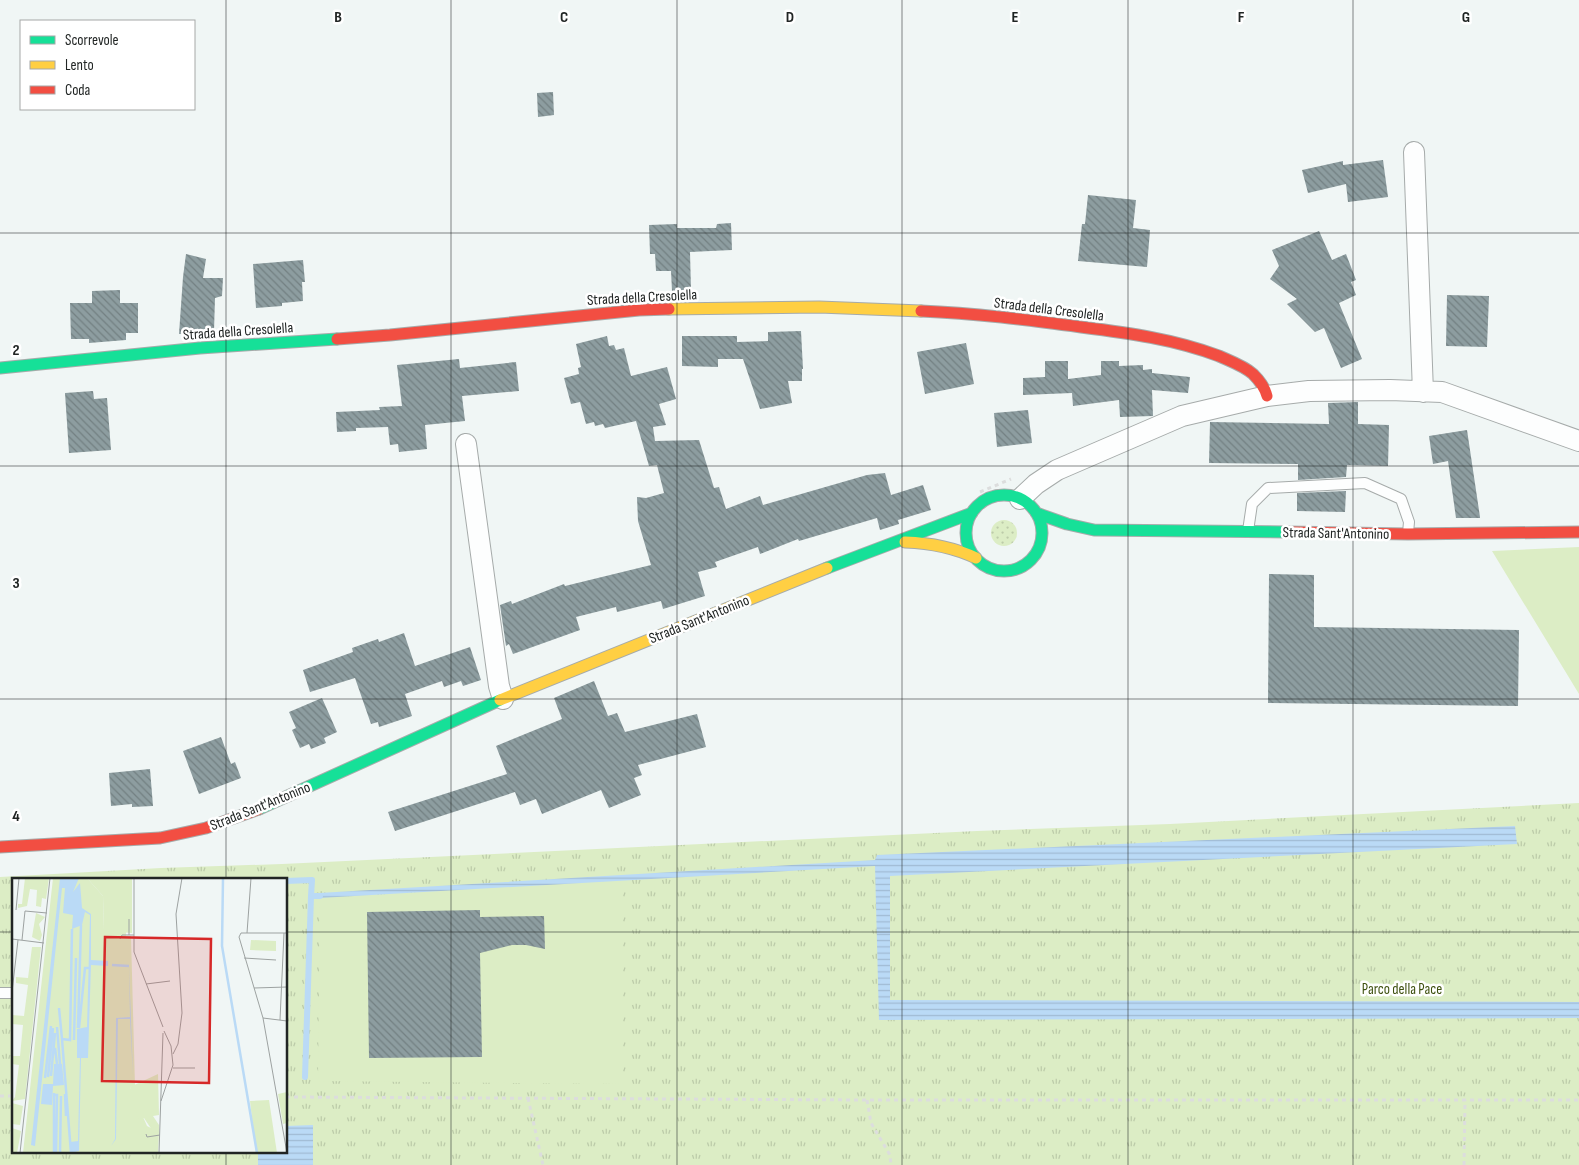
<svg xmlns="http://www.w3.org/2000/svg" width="1579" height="1165" font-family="'Sofia Sans Condensed',sans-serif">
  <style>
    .grass { fill: url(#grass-dots) }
    .park { fill: url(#park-tufts); fill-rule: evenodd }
    .pitch { fill: #dcedc5 }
    .water { fill: url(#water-rules) }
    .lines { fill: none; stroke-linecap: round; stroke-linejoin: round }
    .stream { stroke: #badaf6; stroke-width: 6 }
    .building { fill: url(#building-back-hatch) }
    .lane-casing { stroke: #a6abaa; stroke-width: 12 }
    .street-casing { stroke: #a6abaa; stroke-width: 22 }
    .fast-casing { stroke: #a6abaa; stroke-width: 13 }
    .slow-casing { stroke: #a6abaa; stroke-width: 13 }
    .jam-casing { stroke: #a6abaa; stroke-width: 13 }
    .path { stroke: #dcdddd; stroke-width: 3; stroke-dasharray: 4 4; stroke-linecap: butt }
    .lane { stroke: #fdfefe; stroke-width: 10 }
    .street { stroke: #fdfefe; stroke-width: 20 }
    .fast { stroke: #16e098; stroke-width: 11 }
    .slow { stroke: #ffcf43; stroke-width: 11 }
    .jam { stroke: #f24e42; stroke-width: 11 }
    .grid { fill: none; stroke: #212524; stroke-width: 1; stroke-opacity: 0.55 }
    .labels { text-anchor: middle; stroke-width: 5; stroke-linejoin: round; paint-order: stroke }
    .street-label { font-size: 15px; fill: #212524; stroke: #fff }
    .park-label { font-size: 15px; fill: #3e500f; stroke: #fff }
    .inset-river { fill: none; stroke: #badaf6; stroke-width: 2.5 }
    .inset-road { fill: none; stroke: #9da2a1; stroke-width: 1 }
    .view { fill: #d62828; fill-opacity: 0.15; stroke: #d62828; stroke-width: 2.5 }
    .inset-edge { fill: none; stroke: #212524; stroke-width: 2.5 }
    .grid-label { font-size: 16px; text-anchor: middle; font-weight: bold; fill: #212524; stroke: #fff; stroke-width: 5; stroke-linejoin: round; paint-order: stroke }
  </style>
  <defs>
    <pattern id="grass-dots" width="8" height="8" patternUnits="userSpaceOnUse" patternTransform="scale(1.25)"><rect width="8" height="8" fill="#dcedc5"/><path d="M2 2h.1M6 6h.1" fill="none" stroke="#bccba9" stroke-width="1.8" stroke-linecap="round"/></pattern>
    <pattern id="park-tufts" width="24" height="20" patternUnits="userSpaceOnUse" patternTransform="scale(1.25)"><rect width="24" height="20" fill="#dcedc5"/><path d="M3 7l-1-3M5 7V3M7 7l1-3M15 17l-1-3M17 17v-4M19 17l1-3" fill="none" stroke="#bccba9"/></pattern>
    <pattern id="water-rules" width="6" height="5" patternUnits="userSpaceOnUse" patternTransform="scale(1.25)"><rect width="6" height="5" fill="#badaf6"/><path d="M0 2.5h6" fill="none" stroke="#a0bbd3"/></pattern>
    <pattern id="building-back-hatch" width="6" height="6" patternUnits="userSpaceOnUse" patternTransform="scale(1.25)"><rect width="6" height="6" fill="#8d9da0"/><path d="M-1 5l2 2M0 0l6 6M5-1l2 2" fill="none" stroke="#738082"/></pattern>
  </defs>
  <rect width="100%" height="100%" fill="#f0f6f5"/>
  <path class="grass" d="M991 533a13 13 0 1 1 26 0a13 13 0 1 1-26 0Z"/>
  <path class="park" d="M1579,803V1165H0V877L161,868L282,864L977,831L1170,824ZM14,879H286V1151H14Z"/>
  <path class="pitch" d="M1579,547V694L1492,551Z
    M622,880V1084L318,1081L320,898Z"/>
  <path class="water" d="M1515,826L1517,844L890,876V1000L1579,1002V1018L879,1020L875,866L320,898L319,893L875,860L877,855Z
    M313,1125V1165H258V1151H286V1126Z"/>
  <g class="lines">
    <path class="stream" d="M286,881L312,880L311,896H320
      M305,1077L311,896"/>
  </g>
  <path class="building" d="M553,92L554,115L538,117L537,93Z
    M1383,160L1388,197L1348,202L1346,184L1308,193L1302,170L1343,161V165Z
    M1088,195L1136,200L1133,228L1150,230L1147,267L1078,261L1082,224H1085Z
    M731,223L732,250L690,252L691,290L672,291L671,271H656L655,254H650L649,225L677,224V228H716L717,224Z
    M1319,231L1332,260L1346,254L1356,280L1351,282L1356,295L1339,303L1362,359L1341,368L1324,328L1315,332L1287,304L1297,299L1270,279L1279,266L1272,250Z
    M186,254L206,259L203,278H223L222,296L215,298L214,331L179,334L183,277Z
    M303,260L305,282H302L303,301L282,303V306L256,308L253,264Z
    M120,290V303H138V333H126V340L89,343V339H71L70,303H92V291Z
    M1447,295L1489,296L1487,347L1446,346Z
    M801,331L803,369H802V381H788L792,403L760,409L743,359H718V367L682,366V336H737V342L768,341V332Z
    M607,336L609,346L614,345L616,350L624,348L631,376L667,367L676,399L659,404L666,425L653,427L655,441L699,440L714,488L719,487L726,509L760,496L763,505L867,475L885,473L891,495L923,485L931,510L898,520L899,524L880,530L877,518L799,541L798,539L760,554L758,547L715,562L717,567L698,572L705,596L663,609L661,601L617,612L616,607L576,617L580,630L513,654L509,644L506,646L500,605L511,601L512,604L564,584L565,586L651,565L638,521L637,497L646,498L664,493L657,465L649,466L636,421L605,428L603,424L595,426L594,422L586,424L580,402L571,404L564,378L579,374L578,368L581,367L576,344Z
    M966,343L974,384L925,394L917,352Z
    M459,359L460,368L516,362L519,391L462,396L465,421L425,425L427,449L399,452L398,444L390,445L388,427L356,428V431L337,432L336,412L380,410L379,407L402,406L397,365Z
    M1045,361H1068V379L1101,375V361H1119V366L1143,365V370L1152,369V373L1190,377L1188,393L1152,390L1153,416L1120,417L1119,400L1073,406L1072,393L1023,395V378L1045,377Z
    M93,391L94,399L107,398L111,450L69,453L65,393Z
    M1358,402V424L1389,425L1388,466L1347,465L1346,477L1298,480V464L1209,463L1210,422L1329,424L1328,403Z
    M1028,410L1032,443L997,447L994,413Z
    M1467,430L1480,517V518H1456L1448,461L1433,464L1429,436Z
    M1346,491L1345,512L1297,511V493Z
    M1269,574L1314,575V627L1519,630L1518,706L1268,703Z
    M404,633L415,666L470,647L481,680L463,686L461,681L444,687L442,681L405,694L412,716L379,727L378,722L371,724L355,678L310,692L303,670L353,652L352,648L378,639L379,642Z
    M594,681L608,716L617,713L625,732L697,714L706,747L638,765L642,775L634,778L641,795L609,808L601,790L542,814L536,799L520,805L515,792L395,831L388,812L507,774L496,746L562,719L554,698Z
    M322,698L337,732L324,738L326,743L311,749L309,744L300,748L292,730L296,728L289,712Z
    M221,737L231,764L235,762L241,778L199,794L183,751Z
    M150,769L153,806L132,807V804L111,806L109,773Z
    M480,910V917L544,916L545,949L526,945H512L480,953L482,1057L369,1058L367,912Z"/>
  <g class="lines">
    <g class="lane-casing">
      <path id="lane" d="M1248,531L1252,504L1268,488L1365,483L1401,499L1409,522L1408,533
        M0,993H14"/>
    </g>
    <g class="street-casing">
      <path id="street" d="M1414,152L1423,392
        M466,444L499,686L503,699
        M1020,499L1036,484L1057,470L1182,416L1267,396L1309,391L1390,390L1442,392L1579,441"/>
    </g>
    <g class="fast-casing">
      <path id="fast" d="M0,368L200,348L337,339
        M966 533a38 38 0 1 1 76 0a38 38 0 1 1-76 0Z
        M1036,513L1067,524L1094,530L1287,532
        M827,568L972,513
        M259,809L500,700"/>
    </g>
    <g class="slow-casing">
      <path id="slow" d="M669,309L819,307L921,311
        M905,542C931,543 953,547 976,558
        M500,700L827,568"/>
    </g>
    <g class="jam-casing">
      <path id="jam" d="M921,311C975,313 1028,320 1081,327C1128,333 1174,339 1219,356C1230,361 1244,366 1253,374C1259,380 1265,388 1267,396
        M337,339L390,335L639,310L669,309
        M1287,532L1408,534L1579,532
        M0,847L160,838L206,828L259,809"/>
    </g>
    <path class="path" d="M980,492L1011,479
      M0,1096H14
      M286,1097L867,1100H1579
      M528,1098L543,1165
      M867,1100L871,1123L890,1155L891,1165
      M1464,1165L1465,1100"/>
    <use href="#lane" class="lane"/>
    <use href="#street" class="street"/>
    <use href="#fast" class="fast"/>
    <use href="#slow" class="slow"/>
    <use href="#jam" class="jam"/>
  </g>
  <path class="grid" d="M226,0V879M451,0V1165M677,0V1165M902,0V1165M1128,0V1165M1353,0V1165M0,233H1579M0,466H1579M0,699H1579M0,932H14M286,932H1579M226,1151V1165"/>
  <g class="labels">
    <g class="street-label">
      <text transform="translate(642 297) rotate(-3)" y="5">Strada della Cresolella</text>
      <text transform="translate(1049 309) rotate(7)" y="5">Strada della Cresolella</text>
      <text transform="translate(238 331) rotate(-4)" y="5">Strada della Cresolella</text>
      <text transform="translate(1336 533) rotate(1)" y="5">Strada Sant'Antonino</text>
      <text transform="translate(699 619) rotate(-22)" y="5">Strada Sant'Antonino</text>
      <text transform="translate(260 806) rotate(-22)" y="5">Strada Sant'Antonino</text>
    </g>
    <g class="park-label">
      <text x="1402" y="994">Parco della Pace</text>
    </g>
  </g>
  <g transform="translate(12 878)">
    <rect width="275" height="275" fill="#f0f6f5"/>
    <path d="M13,0H37L34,21L30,20L29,29L24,28L25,12L18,11L15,28L6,30V26H10ZM24,35L33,39L27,46L30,57L28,63L20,59ZM20,69H29L13,221L0,223L3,219L7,187L0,186V178H8L11,147L0,146V137L12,138L16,107L4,105V99L16,100ZM0,225L11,228L8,247L0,246ZM0,250L9,253L5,275H0Z" fill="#dcedc5"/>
    <path d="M257,222L265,275H244L238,223Z" fill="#dcedc5"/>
    <path d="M41,0H75L91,18L92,52L114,53V58H119L123,208L118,209L135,248L147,254L146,275H11ZM239,62L264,63V73L238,72ZM275,214V245L271,246L266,216Z" fill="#dcedc5"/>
    <path d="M75,0H120V55L92,53L91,18ZM100,88L116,89L118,116H99ZM146,196L147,237L141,238L147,247V254L142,255L132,240L126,241L118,209Z" fill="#dcedc5"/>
    <path d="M48,0H67L61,14L68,5L70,30L79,36V82L96,83V88L79,87L76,180H69L67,273L59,275L58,264L66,263L68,180H65V151L75,149L78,37L73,34L70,47L60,51L61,37L51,35L53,10H50L23,268L19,267ZM117,88L121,198L118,141H106L104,261L99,268L103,261L104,140L118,139ZM42,186H50L52,207L41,208L40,227L29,226L31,206H41Z" fill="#badaf6"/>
    <path class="inset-river" d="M211,0L210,68L245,275M100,87L117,88M47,130L50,161M45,149L48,186M66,150L69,47M67,150L73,90H77M62,162L64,80M43,170L45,186M39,198L43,155M36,199L41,150M33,200L39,148M53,216L54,238M42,217H45L44,275M42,275V215M48,275L49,218M59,275L50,161L58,162L60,51"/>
    <path class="inset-road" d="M122,0V74L151,149M4,32L7,0M235,55L239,0M117,57V41M0,61L32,65M108,61L110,57H122M10,62L13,33L35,35M232,80L264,82M134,106L158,103M242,110L275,109M0,114L6,62M251,140L275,143M268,142L272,55M161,176L166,166L170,135L164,36L170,0M161,190H183M149,223L161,187L159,168L152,153M134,256L135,259L148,257M8,275L38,0M147,275L151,155M275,275L251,140L227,59L229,55H275"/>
    <path class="view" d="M93,59L199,61L197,205L90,203Z"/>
    <rect width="275" height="275" class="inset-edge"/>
  </g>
  <g class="grid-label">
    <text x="338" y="22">B</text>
    <text x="564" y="22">C</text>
    <text x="790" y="22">D</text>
    <text x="1015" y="22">E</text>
    <text x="1241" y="22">F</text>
    <text x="1466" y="22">G</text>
    <text x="16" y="355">2</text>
    <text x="16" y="588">3</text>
    <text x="16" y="821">4</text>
  </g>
  <rect x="20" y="20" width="175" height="90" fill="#ffffff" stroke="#a6a8a7"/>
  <rect x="30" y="36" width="25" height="8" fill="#16e098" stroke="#a6a8a7"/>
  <text x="65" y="45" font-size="15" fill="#212524">Scorrevole</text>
  <rect x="30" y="61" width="25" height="8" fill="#ffcf43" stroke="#a6a8a7"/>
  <text x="65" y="70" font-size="15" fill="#212524">Lento</text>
  <rect x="30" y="86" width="25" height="8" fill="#f24e42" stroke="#a6a8a7"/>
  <text x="65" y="95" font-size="15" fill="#212524">Coda</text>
</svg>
